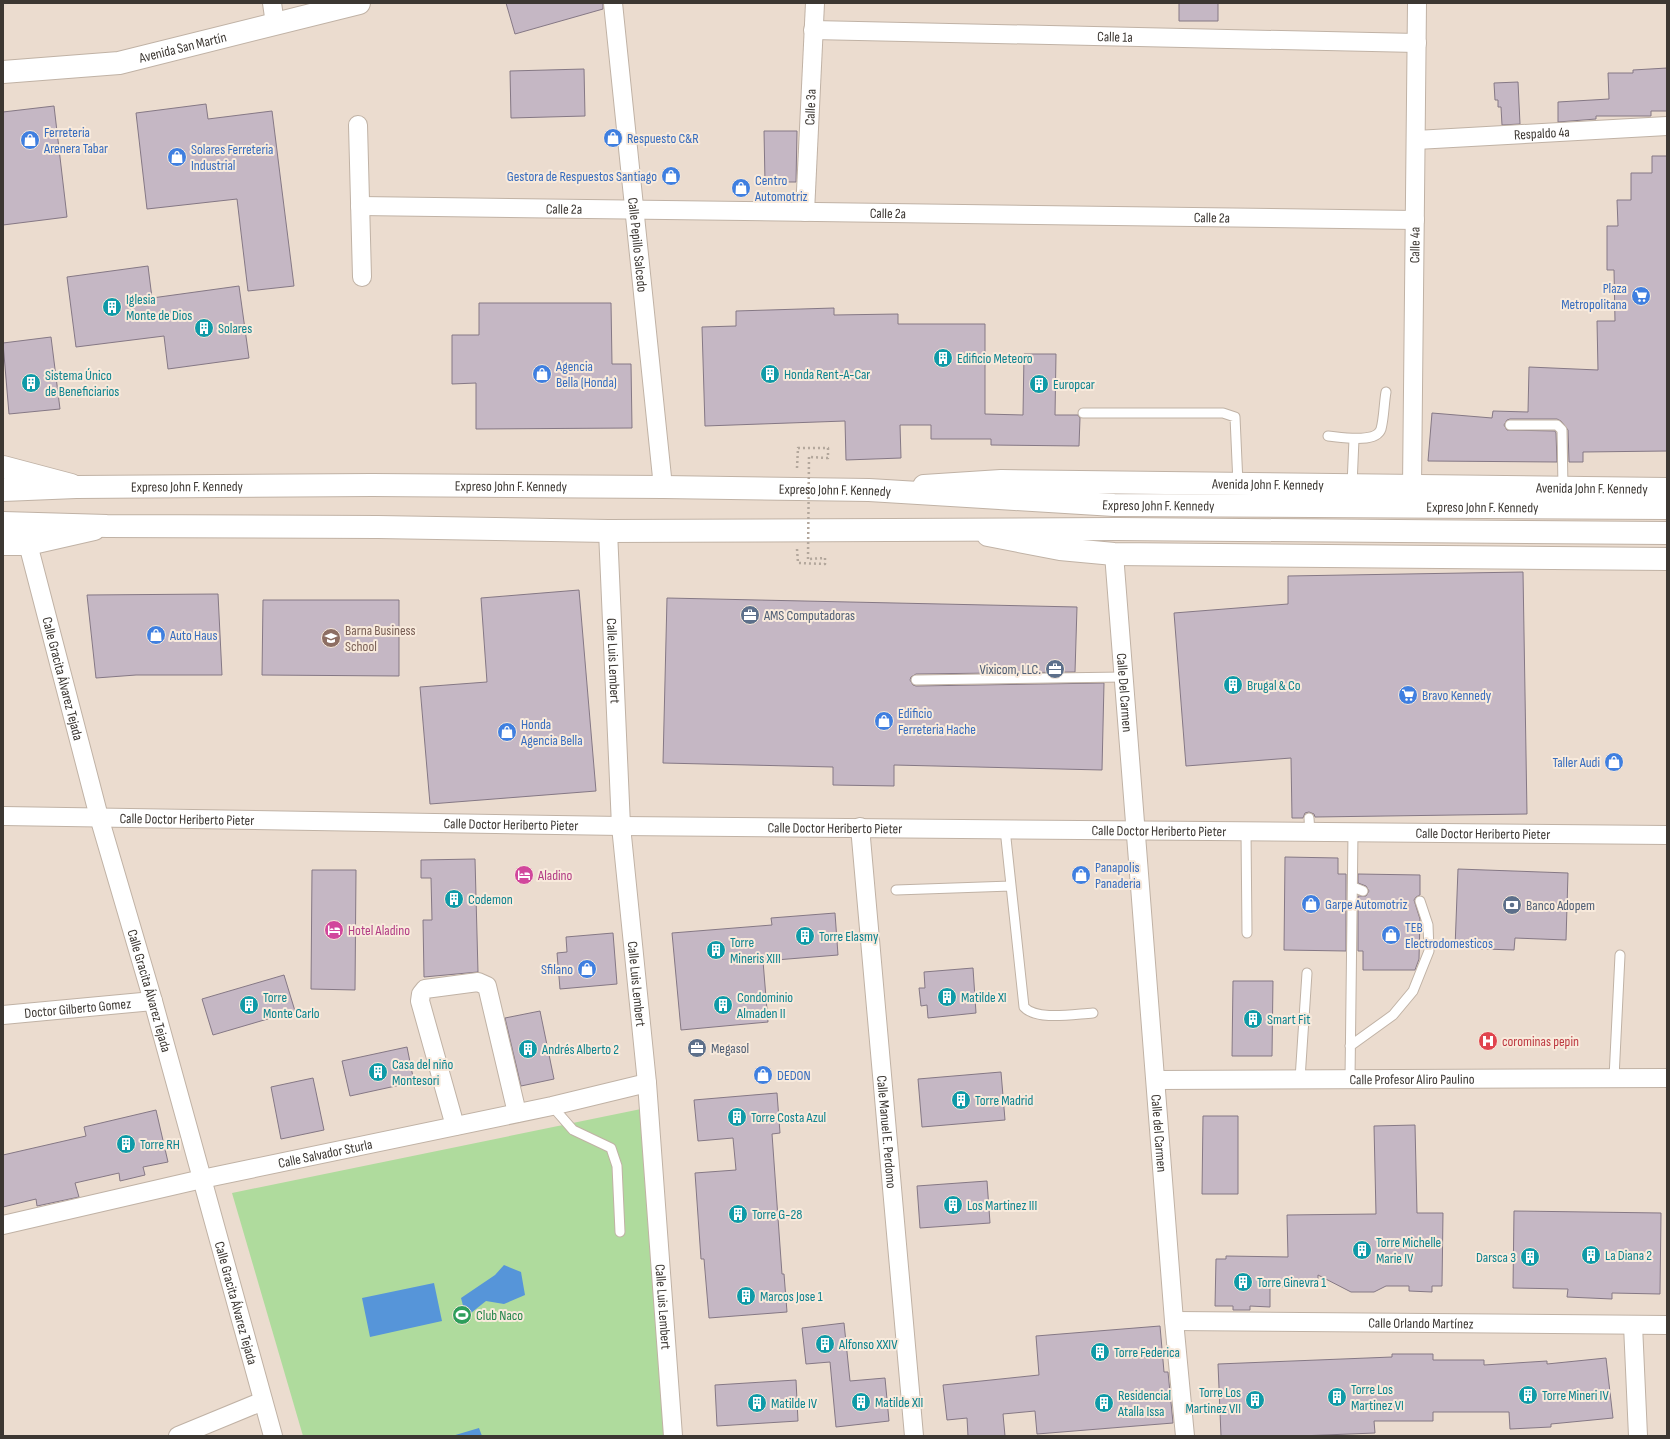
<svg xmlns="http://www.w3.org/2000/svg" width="1670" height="1439" font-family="'Sofia Sans Condensed',sans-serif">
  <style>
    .pitch { fill: #afdb9d }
    .water { fill: #5695d9 }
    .building { fill: #c5b7c4; stroke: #857885 }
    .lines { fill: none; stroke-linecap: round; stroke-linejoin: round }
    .lane-casing { stroke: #c0b2a5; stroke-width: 11 }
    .street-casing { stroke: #c0b2a5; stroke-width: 20 }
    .secondary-casing { stroke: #c0b2a5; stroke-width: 24 }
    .primary-casing { stroke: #c0b2a5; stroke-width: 24 }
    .highway-casing { stroke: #c0b2a5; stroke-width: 24 }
    .path { stroke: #b3a79c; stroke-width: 2.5; stroke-dasharray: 2 3; stroke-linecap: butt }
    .lane { stroke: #fff; stroke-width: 9 }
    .street { stroke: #fff; stroke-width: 18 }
    .secondary { stroke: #fff; stroke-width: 22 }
    .primary { stroke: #fff; stroke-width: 22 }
    .highway { stroke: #fff; stroke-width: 22 }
    .path-bridge { stroke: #b3a79c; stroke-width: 2.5; stroke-dasharray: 2 3; stroke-linecap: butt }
    .labels { text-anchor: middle; stroke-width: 4; stroke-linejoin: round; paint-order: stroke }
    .street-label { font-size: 14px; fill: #3c3732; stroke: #f8eadc }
    .shop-label { font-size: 14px; fill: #366cbe; stroke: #f8eadc; text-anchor: start }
    .culture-label { font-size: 14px; fill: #0d838f; stroke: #f8eadc; text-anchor: start }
    .service-label { font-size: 14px; fill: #4e5e75; stroke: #f8eadc; text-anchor: start }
    .education-label { font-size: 14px; fill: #785e54; stroke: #f8eadc; text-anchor: start }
    .hotel-label { font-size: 14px; fill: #b23c85; stroke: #f8eadc; text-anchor: start }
    .health-label { font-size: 14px; fill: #be3a42; stroke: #f8eadc; text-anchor: start }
    .leisure-label { font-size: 14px; fill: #27864d; stroke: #f8eadc; text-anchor: start }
  </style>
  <rect width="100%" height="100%" fill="#ebdccf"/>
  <path class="pitch" d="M641,1109L666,1436H303L232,1193Z"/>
  <path class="water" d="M504,1265L521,1272L525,1295L504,1304L486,1301L466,1317L461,1298L495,1275Z
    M434,1283L442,1321L370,1337L362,1298Z
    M479,1428L482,1436H452Z"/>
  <path class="building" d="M506,3H603V9L515,34Z
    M1179,3H1218V21H1179Z
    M1667,68V111H1651V116H1596V119L1558,122V102L1609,99L1608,73H1633V70Z
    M584,69L585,116L511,118L510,71Z
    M1518,82L1520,124L1502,125L1501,107H1498V100H1495L1494,83Z
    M206,104L208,119L272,111L294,286L248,291L237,199L147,209L136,113Z
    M54,106L67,217L3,225V112Z
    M764,131H797L796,182H765Z
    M1652,156H1667V451L1583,452V462H1569L1568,430L1561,421L1557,419H1510L1507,420L1504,425L1507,430L1555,431L1556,433L1557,462L1428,461L1432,413L1492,418L1493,411L1528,412L1529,367L1598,370L1597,321H1615L1614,270H1607V226H1618L1617,200H1631V173H1652Z
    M148,266L152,298L239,286L249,358L168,369L164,336L76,347L67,277Z
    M479,303H611L612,364H631L632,428L476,429V383L452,384V335H479Z
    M834,308V315L898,314V324H985V414L1023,415L1024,354H1056L1055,415H1078L1080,418L1079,446L991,445V439H931V425H900L901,458L846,460L845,421L705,426L702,327L736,326V311Z
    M51,337L60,409L9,414L3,343Z
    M1523,572L1527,814L1315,817L1314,814L1309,812L1305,813L1303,818H1292L1291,758L1186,766L1174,613L1288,604V576Z
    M579,590L596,791L430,804L420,687L487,682L481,598Z
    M218,594L222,675H136L96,678L87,595Z
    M667,598L1077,607L1075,672L916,674L911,677L910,680L913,685L916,686L1104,683L1102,770L894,765V786L833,785V767L663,763Z
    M263,600H399V676L262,675Z
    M1285,857L1338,858V874H1346V951L1284,950Z
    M475,859L478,972L424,977L423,920H432L431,878H421V860Z
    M1458,869L1568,873L1566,940L1515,938L1514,950L1455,948Z
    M312,870H356L355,990L311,989Z
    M1358,874L1420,875V895L1416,897L1414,900L1420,919L1419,959L1415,970H1363V951H1358V896H1366L1369,891L1366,886L1358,883Z
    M835,913L838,955L763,961L768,1022L681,1030L672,933L772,925L771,918Z
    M613,933L617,984L560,989L557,953L567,952L566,937Z
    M973,968L976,1013L928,1018L927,1005L921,1006L919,988H925L924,972Z
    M284,975L295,1011L213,1035L202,999Z
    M1233,981H1273L1272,1056H1232Z
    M540,1011L554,1079L521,1086L505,1018Z
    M407,1047L414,1082L350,1096L342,1061Z
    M1001,1072L1005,1120L922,1127L918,1079Z
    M313,1078L324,1130L281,1139L271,1087Z
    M777,1093L780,1133L772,1134L782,1274H784L787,1312L709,1318L704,1259H701L695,1173L736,1170L733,1138L698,1141L694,1100Z
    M156,1110L168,1162L143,1167L145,1175L120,1181L119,1173L75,1183L79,1197L37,1206L36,1199L3,1207V1155L86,1136L84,1127Z
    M1203,1116H1238V1194H1202Z
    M1415,1125L1417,1213H1443L1442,1286H1432V1292L1409,1291V1286H1386L1374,1292H1351L1318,1275V1286L1270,1287V1307L1250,1306V1310H1233V1306H1215L1216,1259H1226V1256L1288,1257L1287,1215L1376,1214L1374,1126Z
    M987,1181L990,1223L920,1228L917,1186Z
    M1514,1211L1661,1213L1660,1294L1612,1293V1299L1567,1297L1568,1289L1513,1288Z
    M844,1323L850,1381L885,1378L889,1421L836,1427L830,1362L806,1364L802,1328Z
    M1160,1326L1164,1372H1168L1173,1423L1037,1434L1035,1411L1003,1414L1005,1436H968L967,1418L947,1420L943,1385L1039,1375L1036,1336Z
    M1392,1354H1433V1360H1484V1365L1547,1361V1364L1606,1358L1613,1418L1551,1424V1427L1510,1429L1509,1412H1433V1421H1374L1375,1433L1299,1436H1221L1218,1364L1392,1357Z
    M796,1380L798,1421L717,1426L715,1385Z"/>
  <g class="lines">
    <g class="lane-casing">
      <path id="lane" d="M1083,413H1223L1235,417L1238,484
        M1510,425H1557L1562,430L1563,488
        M1328,436C1340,437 1376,444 1381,429C1384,418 1384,403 1386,392
        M1352,485L1354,439
        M916,680L1124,677
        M1309,818L1310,833
        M1005,829L1024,1007C1037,1021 1074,1014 1093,1013
        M1246,832L1247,933
        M1353,887L1363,891
        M896,890L1011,886
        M1350,1046L1393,1015L1413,991L1429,951L1428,925L1420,901
        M1614,1078L1620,955
        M1300,1079L1307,973
        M1350,1079L1353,833
        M552,1106L573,1130L611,1148L617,1166L620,1232"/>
    </g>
    <g class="street-casing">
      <g id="street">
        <path d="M272,3L275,24"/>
        <path id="s1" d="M613,3L663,487"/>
        <path id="s2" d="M813,30L1417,43"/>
        <path d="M358,125L362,277"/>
        <path id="s3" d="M1416,140L1667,126"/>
        <path id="s4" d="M360,206L1415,220"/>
        <path id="s5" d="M805,212L815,3"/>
        <path id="s6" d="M1412,487L1417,3"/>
        <path id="s7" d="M608,531L621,826L647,1083L673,1436"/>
        <path id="s8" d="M28,544L99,817L153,1001L273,1436"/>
        <path id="s9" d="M1114,554L1174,1321L1185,1436"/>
        <path id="s10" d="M3,816L621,826L1667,835"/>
        <path id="s11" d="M860,827L914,1436"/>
        <path id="s12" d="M3,1015L153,1001"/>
        <path id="s13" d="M1156,1080L1667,1078"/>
        <path d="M455,1126L420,1001L421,994L425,989L478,982L487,986L517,1113"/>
        <path id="s14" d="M3,1225L202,1179L552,1106L647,1083"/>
        <path id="s15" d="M1174,1321L1667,1325"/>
        <path d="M1633,1325L1638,1436"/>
        <path d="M178,1436L263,1401"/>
      </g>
    </g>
    <g class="secondary-casing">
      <g id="secondary">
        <path id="s16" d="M3,72L119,63L359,3"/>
      </g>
    </g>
    <g class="primary-casing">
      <g id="primary">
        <path d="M3,467L71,485"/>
        <path id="s17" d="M924,486L1001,481L1667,489"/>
        <path d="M988,535L1060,549L1114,554L1667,559"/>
        <path d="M3,544H28L94,529"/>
      </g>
    </g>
    <g class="highway-casing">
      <g id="highway">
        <path id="s18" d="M3,490L76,487L372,485L663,487L869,490L1114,505L1667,508"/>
        <path d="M3,523L107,526L378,527L608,531L1117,529L1667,533"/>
      </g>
    </g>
    <path class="path" d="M797,468L798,448H828V458L809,457
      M797,549L798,563L825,564V558L808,559"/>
    <use href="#lane" class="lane"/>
    <use href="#street" class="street"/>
    <use href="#secondary" class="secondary"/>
    <use href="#primary" class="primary"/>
    <use href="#highway" class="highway"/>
    <path class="path-bridge" d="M808,559L809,457"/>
  </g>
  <defs>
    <g id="shop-disc" transform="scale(1)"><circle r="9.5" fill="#3f7fe0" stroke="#f8eadc"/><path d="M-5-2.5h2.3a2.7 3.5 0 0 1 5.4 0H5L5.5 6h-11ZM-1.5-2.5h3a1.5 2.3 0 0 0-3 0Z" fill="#fff"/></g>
    <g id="supermarket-disc" transform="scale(1)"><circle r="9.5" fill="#3f7fe0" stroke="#f8eadc"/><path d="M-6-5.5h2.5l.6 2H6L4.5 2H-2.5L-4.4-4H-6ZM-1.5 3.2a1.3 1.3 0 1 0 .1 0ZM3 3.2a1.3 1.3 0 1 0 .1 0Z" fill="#fff"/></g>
    <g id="building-disc" transform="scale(1)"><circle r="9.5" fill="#0f9aa8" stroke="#f8eadc"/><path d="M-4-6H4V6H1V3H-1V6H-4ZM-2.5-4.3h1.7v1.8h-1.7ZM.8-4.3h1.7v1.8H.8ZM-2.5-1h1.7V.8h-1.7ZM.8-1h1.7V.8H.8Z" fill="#fff"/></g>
    <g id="office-disc" transform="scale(1)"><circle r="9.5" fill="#5c6f8a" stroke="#f8eadc"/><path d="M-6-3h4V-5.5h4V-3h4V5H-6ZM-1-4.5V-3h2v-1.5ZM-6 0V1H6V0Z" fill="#fff"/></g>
    <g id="university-disc" transform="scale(1)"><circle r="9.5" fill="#8d6e63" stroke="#f8eadc"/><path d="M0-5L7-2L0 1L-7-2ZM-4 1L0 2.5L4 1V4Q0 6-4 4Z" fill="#fff"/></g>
    <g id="hotel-disc" transform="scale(1)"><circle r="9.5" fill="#d1479c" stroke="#f8eadc"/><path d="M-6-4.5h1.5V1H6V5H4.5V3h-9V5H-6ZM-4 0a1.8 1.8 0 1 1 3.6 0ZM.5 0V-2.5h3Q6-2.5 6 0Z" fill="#fff"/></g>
    <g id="bank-disc" transform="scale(1)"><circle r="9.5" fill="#5c6f8a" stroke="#f8eadc"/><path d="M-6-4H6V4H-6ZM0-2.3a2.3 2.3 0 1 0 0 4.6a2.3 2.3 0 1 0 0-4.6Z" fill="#fff"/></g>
    <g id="hospital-disc" transform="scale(1)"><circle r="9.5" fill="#e0444e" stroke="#f8eadc"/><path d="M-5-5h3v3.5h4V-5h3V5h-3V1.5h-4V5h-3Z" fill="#fff"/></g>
    <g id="stadium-disc" transform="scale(1)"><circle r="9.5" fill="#2e9e5b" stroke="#f8eadc"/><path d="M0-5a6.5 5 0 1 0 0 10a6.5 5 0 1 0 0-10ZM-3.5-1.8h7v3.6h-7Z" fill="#fff"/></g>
  </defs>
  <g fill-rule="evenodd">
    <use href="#shop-disc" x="613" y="138"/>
    <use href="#shop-disc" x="30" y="140"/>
    <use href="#shop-disc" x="177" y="157"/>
    <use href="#shop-disc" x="671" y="176"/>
    <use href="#shop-disc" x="741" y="188"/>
    <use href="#supermarket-disc" x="1641" y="296"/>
    <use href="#building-disc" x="112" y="307"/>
    <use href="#building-disc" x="204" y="328"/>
    <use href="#building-disc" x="943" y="358"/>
    <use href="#shop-disc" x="542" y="374"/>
    <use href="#building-disc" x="770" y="374"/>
    <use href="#building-disc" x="31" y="383"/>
    <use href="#building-disc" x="1039" y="384"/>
    <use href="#office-disc" x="750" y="615"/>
    <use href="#shop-disc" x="156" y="635"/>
    <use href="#university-disc" x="331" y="638"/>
    <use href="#office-disc" x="1055" y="669"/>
    <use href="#building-disc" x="1233" y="685"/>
    <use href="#supermarket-disc" x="1408" y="695"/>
    <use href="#shop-disc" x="884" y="721"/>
    <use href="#shop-disc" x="507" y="732"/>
    <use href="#shop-disc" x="1614" y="762"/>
    <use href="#hotel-disc" x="524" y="875"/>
    <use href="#shop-disc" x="1081" y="875"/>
    <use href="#building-disc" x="454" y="899"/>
    <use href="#shop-disc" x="1311" y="904"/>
    <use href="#bank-disc" x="1512" y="905"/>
    <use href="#hotel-disc" x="334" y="930"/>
    <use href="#shop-disc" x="1391" y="935"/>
    <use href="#building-disc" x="805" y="936"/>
    <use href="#building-disc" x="716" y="950"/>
    <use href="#shop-disc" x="587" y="969"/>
    <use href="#building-disc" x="947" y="997"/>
    <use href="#building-disc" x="249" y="1005"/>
    <use href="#building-disc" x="723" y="1005"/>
    <use href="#building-disc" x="1253" y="1019"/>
    <use href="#hospital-disc" x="1488" y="1041"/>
    <use href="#office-disc" x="697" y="1048"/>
    <use href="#building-disc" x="528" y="1049"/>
    <use href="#building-disc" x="378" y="1072"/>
    <use href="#shop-disc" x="763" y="1075"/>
    <use href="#building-disc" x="961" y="1100"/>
    <use href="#building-disc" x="737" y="1117"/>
    <use href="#building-disc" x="126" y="1144"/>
    <use href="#building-disc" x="953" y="1205"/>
    <use href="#building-disc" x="738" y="1214"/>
    <use href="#building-disc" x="1362" y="1250"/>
    <use href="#building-disc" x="1591" y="1255"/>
    <use href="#building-disc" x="1530" y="1257"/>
    <use href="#building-disc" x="1243" y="1282"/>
    <use href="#building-disc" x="746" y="1296"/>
    <use href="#stadium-disc" x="462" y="1315"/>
    <use href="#building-disc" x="825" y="1344"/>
    <use href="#building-disc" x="1100" y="1352"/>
    <use href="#building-disc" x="1528" y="1395"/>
    <use href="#building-disc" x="1337" y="1397"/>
    <use href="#building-disc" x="1255" y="1400"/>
    <use href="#building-disc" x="861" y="1402"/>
    <use href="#building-disc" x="757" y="1403"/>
    <use href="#building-disc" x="1104" y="1403"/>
  </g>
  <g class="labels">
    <g class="street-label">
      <text dy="5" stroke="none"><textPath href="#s2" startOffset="302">Calle 1a</textPath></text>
      <text dy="5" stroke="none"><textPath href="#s16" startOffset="182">Avenida San Martín</textPath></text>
      <text dy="5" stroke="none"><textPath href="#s5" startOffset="105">Calle 3a</textPath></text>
      <text dy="5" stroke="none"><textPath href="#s3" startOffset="126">Respaldo 4a</textPath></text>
      <text dy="5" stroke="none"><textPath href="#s4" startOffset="204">Calle 2a</textPath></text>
      <text dy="5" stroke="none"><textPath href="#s4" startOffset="528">Calle 2a</textPath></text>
      <text dy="5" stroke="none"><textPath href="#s4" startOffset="852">Calle 2a</textPath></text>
      <text dy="5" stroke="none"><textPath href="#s1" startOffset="243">Calle Pepillo Salcedo</textPath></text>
      <text dy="5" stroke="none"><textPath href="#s6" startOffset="242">Calle 4a</textPath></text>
      <text dy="5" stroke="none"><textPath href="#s17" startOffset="344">Avenida John F. Kennedy</textPath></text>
      <text dy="5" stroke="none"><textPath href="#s18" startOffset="184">Expreso John F. Kennedy</textPath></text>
      <text dy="5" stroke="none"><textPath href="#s18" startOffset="508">Expreso John F. Kennedy</textPath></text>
      <text dy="5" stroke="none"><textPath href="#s17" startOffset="668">Avenida John F. Kennedy</textPath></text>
      <text dy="5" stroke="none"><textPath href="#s18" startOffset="832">Expreso John F. Kennedy</textPath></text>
      <text dy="5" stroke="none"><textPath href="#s18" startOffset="1156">Expreso John F. Kennedy</textPath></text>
      <text dy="5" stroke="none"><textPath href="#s18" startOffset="1480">Expreso John F. Kennedy</textPath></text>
      <text dy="5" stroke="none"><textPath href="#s7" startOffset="130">Calle Luis Lembert</textPath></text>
      <text dy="5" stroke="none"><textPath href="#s8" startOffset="139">Calle Gracita Álvarez Tejada</textPath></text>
      <text dy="5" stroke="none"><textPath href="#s9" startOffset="139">Calle Del Carmen</textPath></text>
      <text dy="5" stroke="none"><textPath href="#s10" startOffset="184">Calle Doctor Heriberto Pieter</textPath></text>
      <text dy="5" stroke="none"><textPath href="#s10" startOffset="508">Calle Doctor Heriberto Pieter</textPath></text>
      <text dy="5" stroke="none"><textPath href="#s10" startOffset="832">Calle Doctor Heriberto Pieter</textPath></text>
      <text dy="5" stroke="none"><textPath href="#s10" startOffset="1156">Calle Doctor Heriberto Pieter</textPath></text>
      <text dy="5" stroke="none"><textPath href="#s10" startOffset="1480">Calle Doctor Heriberto Pieter</textPath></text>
      <text dy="5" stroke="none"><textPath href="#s7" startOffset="454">Calle Luis Lembert</textPath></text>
      <text dy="5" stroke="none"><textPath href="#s8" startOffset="463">Calle Gracita Álvarez Tejada</textPath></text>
      <text dy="5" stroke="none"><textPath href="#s12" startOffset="75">Doctor Gilberto Gomez</textPath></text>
      <text dy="5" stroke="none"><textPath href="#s13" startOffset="256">Calle Profesor Aliro Paulino</textPath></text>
      <text dy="5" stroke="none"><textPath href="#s11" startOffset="306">Calle Manuel E. Perdomo</textPath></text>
      <text dy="5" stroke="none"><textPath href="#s9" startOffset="581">Calle del Carmen</textPath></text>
      <text dy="5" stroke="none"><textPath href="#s14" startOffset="330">Calle Salvador Sturla</textPath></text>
      <text dy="5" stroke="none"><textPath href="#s8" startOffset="787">Calle Gracita Álvarez Tejada</textPath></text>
      <text dy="5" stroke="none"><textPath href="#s7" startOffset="778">Calle Luis Lembert</textPath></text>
      <text dy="5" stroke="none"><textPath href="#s15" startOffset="247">Calle Orlando Martínez</textPath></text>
    </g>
    <g class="shop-label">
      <text x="44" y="137">Ferreteria<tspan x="44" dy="16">Arenera Tabar</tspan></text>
      <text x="627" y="143">Respuesto C&amp;R</text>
      <text x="191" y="154">Solares Ferreteria<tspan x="191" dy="16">Industrial</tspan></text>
      <text x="657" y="181" text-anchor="end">Gestora de Respuestos Santiago</text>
      <text x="755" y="185">Centro<tspan x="755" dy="16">Automotriz</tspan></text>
      <text x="1627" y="293" text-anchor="end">Plaza<tspan x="1627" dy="16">Metropolitana</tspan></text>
      <text x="556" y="371">Agencia<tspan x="556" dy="16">Bella (Honda)</tspan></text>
      <text x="170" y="640">Auto Haus</text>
      <text x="1422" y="700">Bravo Kennedy</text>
      <text x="898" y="718">Edificio<tspan x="898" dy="16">Ferreteria Hache</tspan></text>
      <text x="521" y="729">Honda<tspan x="521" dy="16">Agencia Bella</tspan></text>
      <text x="1600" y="767" text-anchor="end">Taller Audi</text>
      <text x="1095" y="872">Panapolis<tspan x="1095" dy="16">Panaderia</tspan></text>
      <text x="1325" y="909">Garpe Automotriz</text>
      <text x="1405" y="932">TEB<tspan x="1405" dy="16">Electrodomesticos</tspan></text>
      <text x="573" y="974" text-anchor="end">Sfilano</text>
      <text x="777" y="1080">DEDON</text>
    </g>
    <g class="culture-label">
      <text x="126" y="304">Iglesia<tspan x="126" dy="16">Monte de Dios</tspan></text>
      <text x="218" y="333">Solares</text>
      <text x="957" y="363">Edificio Meteoro</text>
      <text x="784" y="379">Honda Rent-A-Car</text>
      <text x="45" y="380">Sistema Único<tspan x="45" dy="16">de Beneficiarios</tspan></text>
      <text x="1053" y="389">Europcar</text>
      <text x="1247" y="690">Brugal &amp; Co</text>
      <text x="468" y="904">Codemon</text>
      <text x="819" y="941">Torre Elasmy</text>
      <text x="730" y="947">Torre<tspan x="730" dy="16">Mineris XIII</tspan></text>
      <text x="263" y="1002">Torre<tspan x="263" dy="16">Monte Carlo</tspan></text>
      <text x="737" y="1002">Condominio<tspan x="737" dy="16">Almaden II</tspan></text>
      <text x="961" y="1002">Matilde XI</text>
      <text x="1267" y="1024">Smart Fit</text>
      <text x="542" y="1054">Andrés Alberto 2</text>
      <text x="392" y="1069">Casa del niño<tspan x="392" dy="16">Montesori</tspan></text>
      <text x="975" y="1105">Torre Madrid</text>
      <text x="751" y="1122">Torre Costa Azul</text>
      <text x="140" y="1149">Torre RH</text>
      <text x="967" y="1210">Los Martinez III</text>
      <text x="752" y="1219">Torre G-28</text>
      <text x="1376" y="1247">Torre Michelle<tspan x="1376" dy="16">Marie IV</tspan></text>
      <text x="1605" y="1260">La Diana 2</text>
      <text x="1516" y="1262" text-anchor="end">Darsca 3</text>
      <text x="1257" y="1287">Torre Ginevra 1</text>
      <text x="760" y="1301">Marcos Jose 1</text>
      <text x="839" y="1349">Alfonso XXIV</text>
      <text x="1114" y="1357">Torre Federica</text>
      <text x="1351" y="1394">Torre Los<tspan x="1351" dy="16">Martinez VI</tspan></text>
      <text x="1241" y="1397" text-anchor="end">Torre Los<tspan x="1241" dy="16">Martinez VII</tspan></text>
      <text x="1118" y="1400">Residencial<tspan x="1118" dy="16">Atalla Issa</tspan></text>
      <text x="1542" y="1400">Torre Mineri IV</text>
      <text x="875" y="1407">Matilde XII</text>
      <text x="771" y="1408">Matilde IV</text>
    </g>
    <g class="service-label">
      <text x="764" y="620">AMS Computadoras</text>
      <text x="1041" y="674" text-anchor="end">Vixicom, LLC.</text>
      <text x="1526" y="910">Banco Adopem</text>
      <text x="711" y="1053">Megasol</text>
    </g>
    <g class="education-label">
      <text x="345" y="635">Barna Business<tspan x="345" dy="16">School</tspan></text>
    </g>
    <g class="hotel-label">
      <text x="538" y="880">Aladino</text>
      <text x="348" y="935">Hotel Aladino</text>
    </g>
    <g class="health-label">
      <text x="1502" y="1046">corominas pepin</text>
    </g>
    <g class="leisure-label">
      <text x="476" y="1320">Club Naco</text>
    </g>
  </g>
  <rect width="1670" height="1439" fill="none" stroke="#3c3732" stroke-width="8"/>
</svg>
